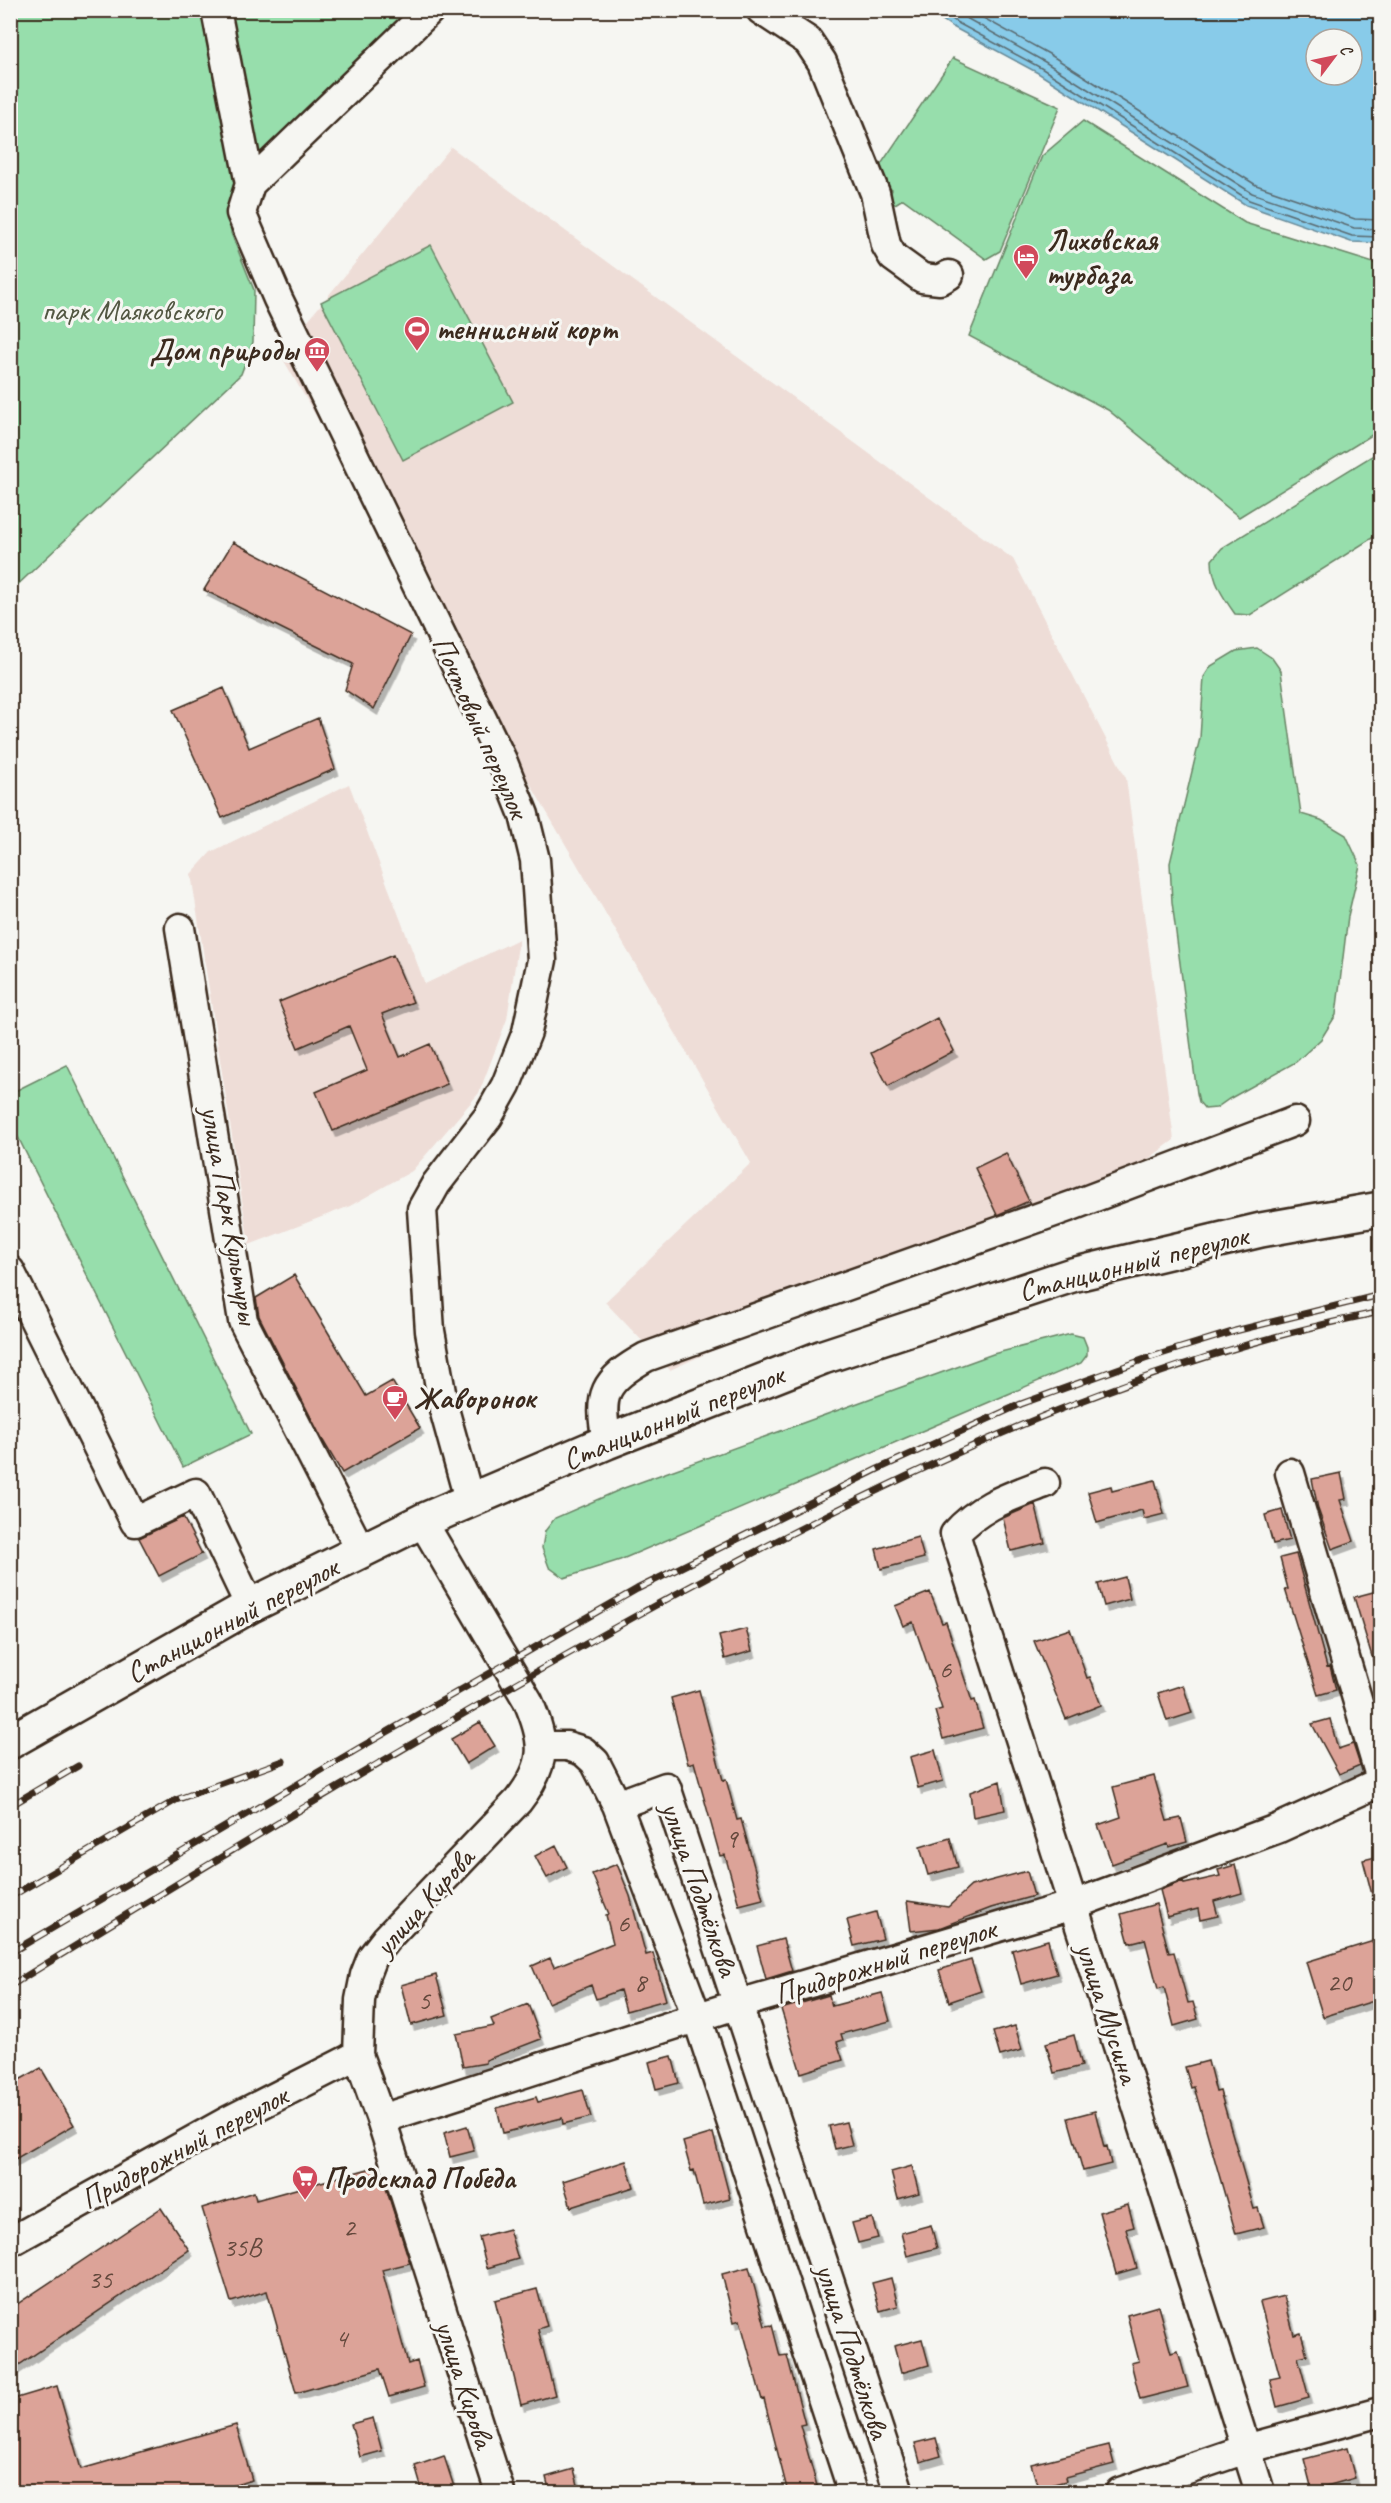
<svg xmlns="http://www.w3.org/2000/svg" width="1391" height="2503" font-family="Caveat,sans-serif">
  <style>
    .built { fill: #eeddd7 }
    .green { fill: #97deac; stroke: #698465; stroke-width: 1.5 }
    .water { fill: #88cbe9; stroke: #698b98; stroke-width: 1.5; fill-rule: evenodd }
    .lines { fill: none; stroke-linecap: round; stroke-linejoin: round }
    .shore { stroke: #5a6a6f; stroke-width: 1.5 }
    .building { fill: #dca398; stroke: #3b2a1e; stroke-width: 1.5; filter: url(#shadow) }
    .minor-casing { stroke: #3b2a1e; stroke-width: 33 }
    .major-casing { stroke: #3b2a1e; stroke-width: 38 }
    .minor { stroke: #f6f6f2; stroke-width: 28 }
    .major { stroke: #f6f6f2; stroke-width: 33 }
    .rail-casing { stroke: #3b2a1e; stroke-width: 7 }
    .rail { stroke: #f6f6f2; stroke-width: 4.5; stroke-dasharray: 14; stroke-linecap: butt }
    .labels { text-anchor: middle; stroke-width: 6; stroke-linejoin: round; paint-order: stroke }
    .number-label { font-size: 27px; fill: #63483c }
    .poi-label { font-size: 30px; font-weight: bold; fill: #3b2a1e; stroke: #f6f6f2; text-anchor: start }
    .park-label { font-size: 30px; fill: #525742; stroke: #f6f6f2 }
    .street-label { font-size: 30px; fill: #3b2a1e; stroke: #f6f6f2 }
  </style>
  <defs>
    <filter id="shadow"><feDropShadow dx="3.5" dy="6" stdDeviation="0" flood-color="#0004"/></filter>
  </defs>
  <rect width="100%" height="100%" fill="#f6f6f2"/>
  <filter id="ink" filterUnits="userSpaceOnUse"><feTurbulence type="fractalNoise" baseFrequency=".0167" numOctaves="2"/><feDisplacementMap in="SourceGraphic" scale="12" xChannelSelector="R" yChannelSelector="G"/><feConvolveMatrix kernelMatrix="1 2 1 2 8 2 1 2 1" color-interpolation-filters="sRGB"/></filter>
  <g filter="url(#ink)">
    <path class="built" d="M451,147L1013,559L1126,778L1174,1140L1135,1169L841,1292L670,1370L605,1302L751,1163L280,354Z
      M349,784L425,984L519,939L507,1019L479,1093L412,1171L350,1206L249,1245L191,874L211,852Z"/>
    <path class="green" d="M11,11H413L234,194L231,233L254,290L253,342L241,374L11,591Z
      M953,58L1060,107L1000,251L986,259L903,199L895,204L888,199L892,190L873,176Z
      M1083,121L1245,223L1380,265V430L1239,517L1108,410L969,336L1042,156Z
      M431,245L513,402L403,460L321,302Z
      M1380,451V533L1250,615L1235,614C1223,597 1212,581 1212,560L1222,548Z
      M1257,648L1272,658L1281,671L1301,814L1321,820L1346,835L1360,865L1348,916L1336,1015L1321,1039L1296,1062L1229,1099L1216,1108L1205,1109L1199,1102L1197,1093L1172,902L1170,863L1200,738L1204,677L1211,666L1236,651Z
      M67,1065L251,1434L183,1467L11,1123V1093Z
      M1071,1334L1083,1337L1087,1347V1355L1081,1363L620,1560L564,1578L549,1567L542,1548L545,1531L555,1518L624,1488L899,1388L993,1354Z"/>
    <path class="water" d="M929,11H1380V243L1351,242L1246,205L1038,73L953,27ZM1316,39H1352V75H1316Z"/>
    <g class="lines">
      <path class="shore" d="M940,10L956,22L1041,68L1249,200L1352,236L1380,237
        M952,10L1045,62L1252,193L1354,228L1380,229
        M969,10L1049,54L1256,185L1355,219L1380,220"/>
    </g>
    <path class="building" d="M233,542L411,635L374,709L345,690L353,664L204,590Z
      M224,688L249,748L318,718L335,769L222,818L173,710Z
      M393,955L413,1002L382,1014L400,1057L430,1044L447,1084L333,1131L316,1092L367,1070L349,1026L298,1048L279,1002Z
      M937,1018L954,1051L888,1086L871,1053Z
      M1006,1153L1029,1201L997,1215L975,1168Z
      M294,1275L366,1396L392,1381L420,1428L342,1473L322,1439L259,1316L256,1298Z
      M1341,1473L1346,1499L1340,1500L1354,1541L1332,1549L1318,1509L1312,1479Z
      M1155,1480L1164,1514L1144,1519L1142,1510L1097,1523L1088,1492L1111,1486L1112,1491Z
      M1035,1504L1045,1543L1011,1551L1003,1518Z
      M1282,1510L1290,1540L1273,1544L1265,1515Z
      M183,1517L202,1554L159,1576L139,1538Z
      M918,1537L924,1558L881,1569L876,1549Z
      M1296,1554L1327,1667L1330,1666L1336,1690L1318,1695L1285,1589H1288L1280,1558Z
      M1125,1577L1130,1599L1104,1606L1098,1584Z
      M1377,1591L1380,1603V1673H1377L1354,1597Z
      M930,1592L942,1623L946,1622L972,1701L975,1700L983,1728L943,1739L935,1711L942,1709L924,1654L913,1622L903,1626L895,1606Z
      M746,1629L752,1651L725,1659L719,1636Z
      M1070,1629L1087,1678L1090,1677L1101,1705L1066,1719L1034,1641Z
      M1183,1685L1192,1713L1167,1721L1158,1693Z
      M699,1690L723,1780L726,1779L737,1820L741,1819L763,1899L739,1905L725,1855L720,1856L694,1762L688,1764L671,1698Z
      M1330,1719L1338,1749L1353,1744L1360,1765L1339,1774L1312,1724Z
      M480,1722L495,1746L466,1764L451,1739Z
      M935,1750L943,1781L918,1788L910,1757Z
      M1154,1776L1167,1821L1181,1818L1187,1842L1169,1847L1168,1844L1112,1864L1098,1825L1121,1817L1113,1787Z
      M1000,1781L1005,1810L973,1817L970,1792Z
      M950,1838L958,1867L928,1875L920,1847Z
      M556,1845L567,1867L547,1878L535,1856Z
      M1380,1856V1906H1375L1363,1860Z
      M617,1864L630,1896L646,1955L653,1953L666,2000L626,2011L620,1990L596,1999L591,1985L548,2003L532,1966L550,1958L554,1967L613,1943L606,1915L609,1914L592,1874Z
      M1235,1865L1242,1893L1214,1901L1218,1916L1200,1920L1198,1909L1167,1917L1160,1890L1183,1881L1184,1884L1220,1876L1218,1870Z
      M1027,1871L1034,1896L991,1908L939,1928L911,1931L907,1901L948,1907L971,1886Z
      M1156,1904L1169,1953L1174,1952L1188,2003L1193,2002L1198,2019L1174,2026L1164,1987L1158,1989L1145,1939L1129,1943L1121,1914Z
      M876,1912L883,1939L854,1946L847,1920Z
      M783,1939L792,1971L766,1979L757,1946Z
      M1380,1939V1999L1323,2017L1306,1962Z
      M1048,1940L1057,1974L1021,1984L1012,1950Z
      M971,1960L981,1991L949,2002L939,1970Z
      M436,1975L447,2015L411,2025L401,1985Z
      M882,1993L890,2021L841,2034L843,2040L837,2042L843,2060L801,2073L781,2009L829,1995L832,2006Z
      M528,2004L541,2039L486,2060V2063L463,2067L456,2034L494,2026L491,2019Z
      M1015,2026L1022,2050L1000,2056L993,2032Z
      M1074,2035L1082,2066L1054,2073L1046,2043Z
      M672,2056L679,2083L656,2089L649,2062Z
      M1208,2061L1216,2092L1220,2091L1254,2209L1258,2208L1264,2227L1236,2234L1194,2087L1191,2088L1185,2067Z
      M41,2068L74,2125L10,2162V2085Z
      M583,2090L591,2117L563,2124L562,2118L503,2133L497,2108L536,2097L538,2102Z
      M1095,2111L1104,2147L1107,2146L1111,2164L1083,2171L1068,2118Z
      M846,2122L852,2145L835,2149L829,2126Z
      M467,2126L474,2151L450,2157L444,2133Z
      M713,2133L730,2198L703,2205L694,2170L691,2171L683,2142Z
      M626,2161L634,2187L571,2207L563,2181Z
      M379,2166L410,2263L382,2270L408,2364L417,2361L424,2387L389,2397L380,2369L296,2393L267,2291L231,2302L202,2208L254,2192L256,2200Z
      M912,2166L919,2193L898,2199L891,2172Z
      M1128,2204L1134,2227L1126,2229L1137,2268L1116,2274L1099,2212Z
      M161,2208L189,2250L10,2371V2309Z
      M872,2218L878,2238L858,2243L852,2223Z
      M931,2225L937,2248L907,2256L901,2233Z
      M509,2229L518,2259L487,2268L479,2237Z
      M749,2267L765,2326L772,2325L780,2356L787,2355L805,2424L800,2425L819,2493H788L764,2399L762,2400L740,2320L734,2322L722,2274Z
      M891,2278L898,2306L880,2311L872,2283Z
      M537,2289L547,2326L538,2329L555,2395L521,2405L495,2300Z
      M1284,2296L1294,2335L1301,2333L1307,2355L1298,2357L1309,2398L1277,2407L1270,2379L1280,2377L1260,2302Z
      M1158,2306L1171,2353L1178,2351L1188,2387L1140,2399L1131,2363L1139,2361L1127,2315Z
      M922,2339L929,2365L901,2373L894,2346Z
      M57,2386L81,2469L236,2425L252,2480L208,2493H17L10,2469V2400Z
      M373,2418L382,2451L360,2457L351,2424Z
      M936,2438L941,2456L920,2462L915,2443Z
      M1109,2445L1114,2464L1065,2477L1066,2481L1038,2488L1031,2464Z
      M1347,2448L1355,2478L1312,2490L1304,2459Z
      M444,2456L456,2493H423L415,2466Z
      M574,2469L580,2493H550L546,2477Z"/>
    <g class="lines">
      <g class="minor-casing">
        <path id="minor" d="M216,10L250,184L241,213L278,299L502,760L524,815L535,860L542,960L527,1032L506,1085L488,1117L436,1184L422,1209L430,1331L444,1409L469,1499
          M761,10L808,41L822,62L875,193L886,245L893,257L922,278L940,280L949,275
          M250,184L430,10
          M180,928L243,1321L361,1551
          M10,1271L135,1522L196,1493L250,1606
          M607,1442C598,1394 603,1381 646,1357L1074,1205L1295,1121
          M1290,1473L1380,1776
          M1045,1483C1009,1497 981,1505 955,1534L1260,2492
          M422,1521L528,1701C546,1743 547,1764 518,1801L386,1939L372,1957L365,1975L360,2000L358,2055L381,2119L500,2492
          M542,1746H567L583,1751L595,1762L617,1805L697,2017L853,2492
          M617,1805L666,1787L899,2492
          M381,2119L739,2004L1073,1905L1279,1828L1380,1782
          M10,2242L228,2121L358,2055
          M1120,2492L1246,2449L1380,2412"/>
      </g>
      <g class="major-casing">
        <path id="major" d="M10,1742L250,1606L422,1521L607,1442L823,1357L1072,1275L1261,1230L1380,1209"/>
      </g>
      <use href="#minor" class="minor"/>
      <use href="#major" class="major"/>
      <g class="rail-casing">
        <path id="rail" d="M10,1806L78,1766
          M10,1897L176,1800L283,1761
          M10,1953L361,1747L637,1589L878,1469L1021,1404L1145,1359L1235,1331L1380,1295
          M10,1986C216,1859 423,1734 634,1617C872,1487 1112,1366 1380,1312"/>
      </g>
      <use href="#rail" class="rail"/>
    </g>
  </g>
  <defs>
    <g id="hotel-pin" transform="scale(1.35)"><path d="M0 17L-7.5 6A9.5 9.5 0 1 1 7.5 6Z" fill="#d1495b" stroke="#f6f6f2"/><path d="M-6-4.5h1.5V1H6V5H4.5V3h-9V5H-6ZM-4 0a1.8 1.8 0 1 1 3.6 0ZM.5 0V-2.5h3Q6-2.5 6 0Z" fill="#fff"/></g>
    <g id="stadium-pin" transform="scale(1.35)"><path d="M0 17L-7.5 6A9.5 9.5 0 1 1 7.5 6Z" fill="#d1495b" stroke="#f6f6f2"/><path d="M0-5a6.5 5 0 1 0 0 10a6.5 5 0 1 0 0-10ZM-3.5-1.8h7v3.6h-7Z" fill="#fff"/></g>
    <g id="museum-pin" transform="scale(1.35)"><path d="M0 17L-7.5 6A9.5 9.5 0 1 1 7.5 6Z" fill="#d1495b" stroke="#f6f6f2"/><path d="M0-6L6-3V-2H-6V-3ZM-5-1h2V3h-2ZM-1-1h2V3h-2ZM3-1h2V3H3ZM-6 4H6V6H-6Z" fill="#fff"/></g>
    <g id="cafe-pin" transform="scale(1.35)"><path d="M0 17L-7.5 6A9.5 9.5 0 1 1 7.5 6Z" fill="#d1495b" stroke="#f6f6f2"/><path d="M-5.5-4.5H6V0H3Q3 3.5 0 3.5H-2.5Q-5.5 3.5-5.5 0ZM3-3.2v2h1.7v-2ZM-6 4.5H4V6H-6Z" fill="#fff"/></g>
    <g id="supermarket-pin" transform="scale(1.35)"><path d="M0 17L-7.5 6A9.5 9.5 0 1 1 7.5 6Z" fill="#d1495b" stroke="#f6f6f2"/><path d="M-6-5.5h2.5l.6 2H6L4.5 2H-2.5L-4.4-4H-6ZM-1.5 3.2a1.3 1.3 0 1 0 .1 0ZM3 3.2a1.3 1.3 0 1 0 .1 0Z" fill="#fff"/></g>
  </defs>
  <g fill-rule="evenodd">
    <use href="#hotel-pin" x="1026" y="257"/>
    <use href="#stadium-pin" x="417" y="329"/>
    <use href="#museum-pin" x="317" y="350"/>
    <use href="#cafe-pin" x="395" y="1398"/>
    <use href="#supermarket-pin" x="305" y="2178"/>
  </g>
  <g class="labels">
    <g class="number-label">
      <text x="945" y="1678">6</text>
      <text x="731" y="1847">9</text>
      <text x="623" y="1932">6</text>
      <text x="640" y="1991">8</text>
      <text x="1339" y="1991">20</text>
      <text x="424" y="2009">5</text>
      <text x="349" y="2236">2</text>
      <text x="242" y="2256">35В</text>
      <text x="100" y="2288">35</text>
      <text x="341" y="2347">4</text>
    </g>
    <g class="poi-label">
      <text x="1046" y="250">Лиховская<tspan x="1046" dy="34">турбаза</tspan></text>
      <text x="436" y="339">теннисный корт</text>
      <text x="298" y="360" text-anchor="end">Дом природы</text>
      <text x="414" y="1408">Жаворонок</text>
      <text x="324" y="2188">Продсклад Победа</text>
    </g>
    <g class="park-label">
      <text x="132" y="320">парк Маяковского</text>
    </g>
    <g class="street-label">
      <text transform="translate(481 727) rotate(66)" y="10">Почтовый переулок</text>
      <text transform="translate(230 1215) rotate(80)" y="10">улица Парк Культуры</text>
      <text transform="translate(1133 1263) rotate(-14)" y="10">Станционный переулок</text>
      <text transform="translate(673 1417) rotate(-22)" y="10">Станционный переулок</text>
      <text transform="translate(232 1620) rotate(-28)" y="10">Станционный переулок</text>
      <text transform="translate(700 1889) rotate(71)" y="10">улица Подтёлкова</text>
      <text transform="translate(424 1902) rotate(-48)" y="10">улица Кирова</text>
      <text transform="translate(885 1961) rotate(-17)" y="10">Придорожный переулок</text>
      <text transform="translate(1108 2013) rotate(72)" y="10">улица Мусина</text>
      <text transform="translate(184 2147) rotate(-28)" y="10">Придорожный переулок</text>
      <text transform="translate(853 2351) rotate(72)" y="10">улица Подтёлкова</text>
      <text transform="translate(465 2384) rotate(72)" y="10">улица Кирова</text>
    </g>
  </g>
  <rect width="1391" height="2503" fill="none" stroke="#f6f6f2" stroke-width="36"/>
  <rect x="18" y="18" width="1355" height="2467" fill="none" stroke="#3b2a1e" stroke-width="2" filter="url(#ink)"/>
  <g transform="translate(1334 57) rotate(58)"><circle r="28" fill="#f6f6f2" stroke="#aba49d" stroke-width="1.5"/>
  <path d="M0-4.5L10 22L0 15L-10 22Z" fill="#d1495b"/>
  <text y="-9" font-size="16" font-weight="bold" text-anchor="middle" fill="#3b2a1e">С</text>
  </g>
</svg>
